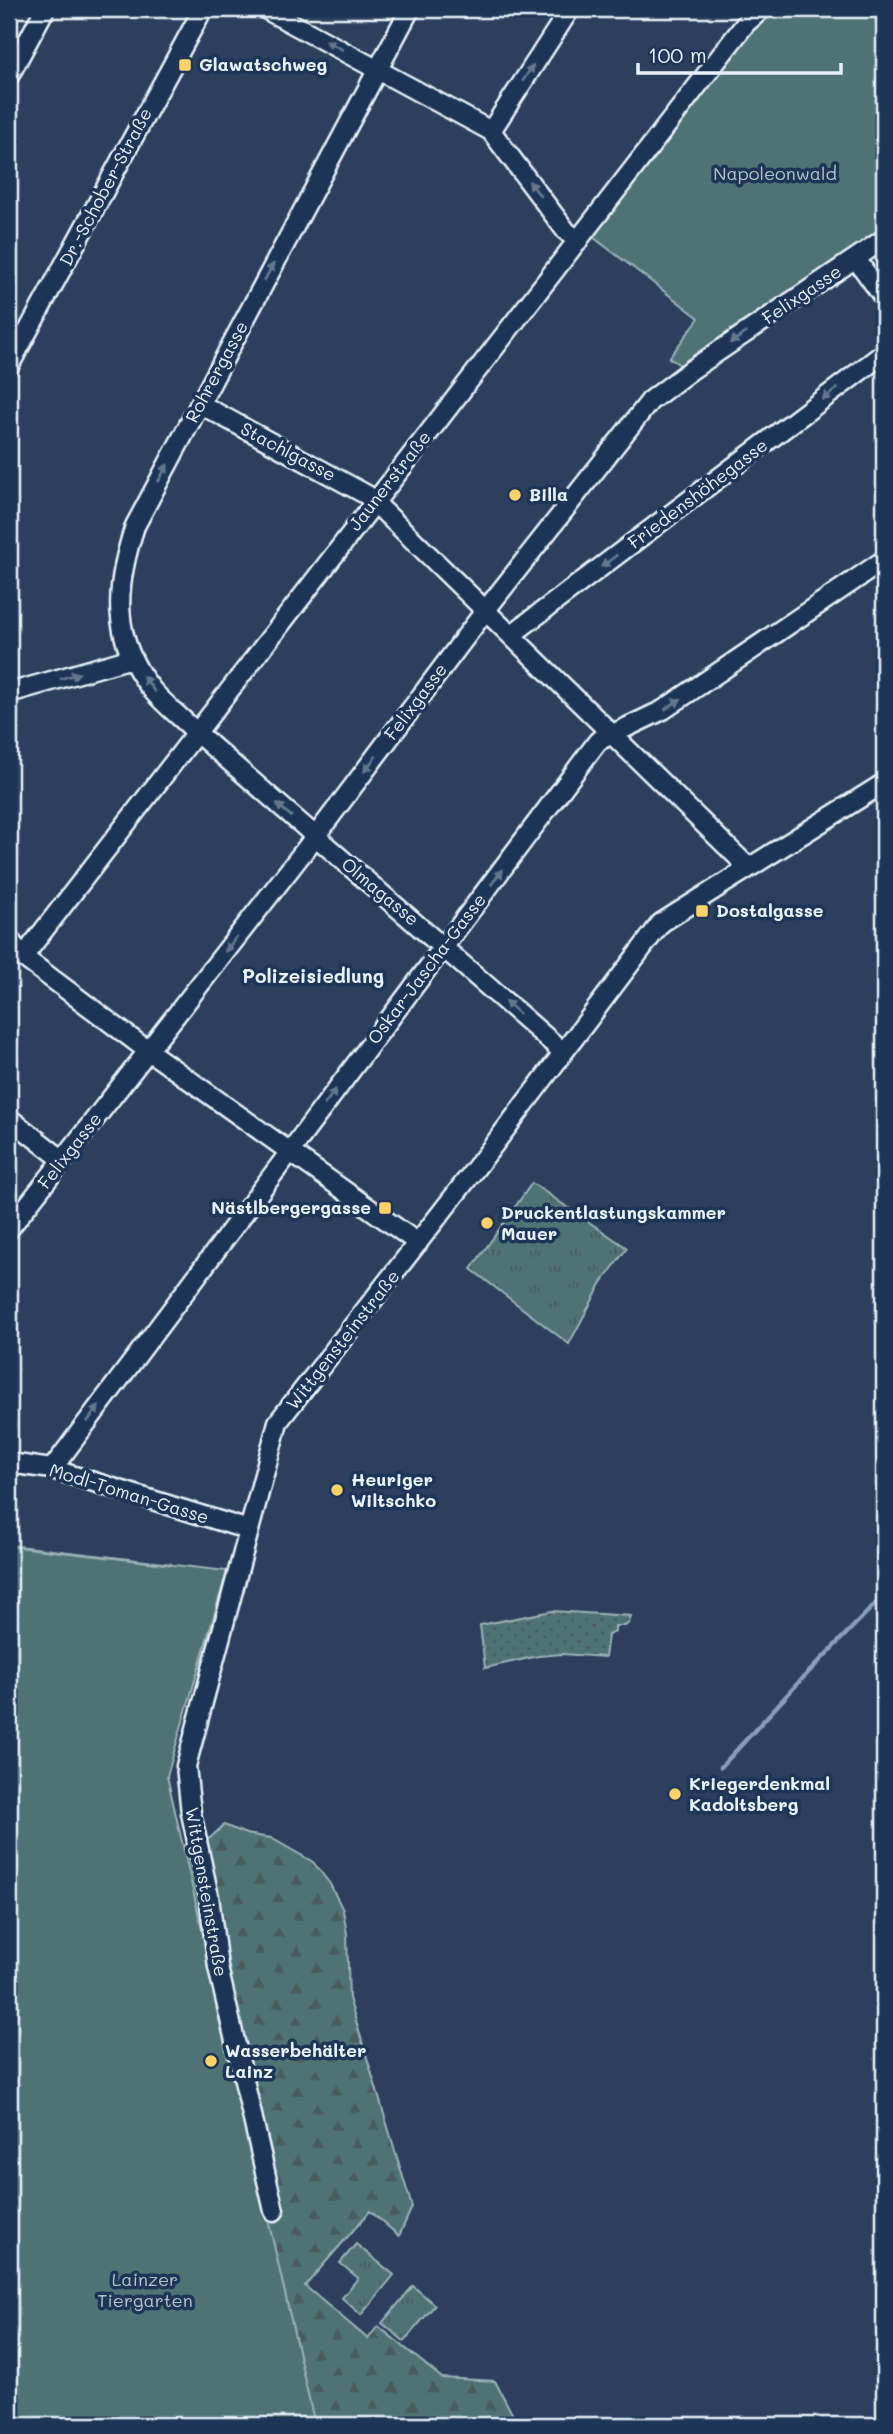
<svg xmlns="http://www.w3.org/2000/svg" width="893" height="2434" font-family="Mali,sans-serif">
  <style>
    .grass { fill: url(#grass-tufts); stroke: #9cb2b6; stroke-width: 2 }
    .forest { fill: url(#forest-firs); stroke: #9cb2b6; stroke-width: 2 }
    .park { fill: #4f7375; stroke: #9cb2b6; stroke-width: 2 }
    .garden { fill: url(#garden-dots); stroke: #9cb2b6; stroke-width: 2 }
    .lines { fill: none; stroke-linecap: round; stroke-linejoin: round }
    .stream { stroke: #879fb8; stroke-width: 4.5 }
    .minor-casing { stroke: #e8f1f8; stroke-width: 23 }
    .minor { stroke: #1d3557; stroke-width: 18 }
    .oneway { fill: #64778f }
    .poi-dot { fill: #ffd166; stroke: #1d3557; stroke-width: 2.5 }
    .labels { text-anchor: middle; stroke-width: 7; stroke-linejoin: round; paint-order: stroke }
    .poi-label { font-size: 18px; font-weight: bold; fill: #e8f1f8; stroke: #1d3557; text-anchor: start }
    .park-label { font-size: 18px; fill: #b2c5ca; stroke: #1d3557 }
    .street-label { font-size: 18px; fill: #e8f1f8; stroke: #1d3557 }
    .neighbourhood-label { font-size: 19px; font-weight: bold; fill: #e8f1f8; stroke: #1d3557 }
  </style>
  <defs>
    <pattern id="grass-tufts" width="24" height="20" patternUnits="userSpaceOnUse" patternTransform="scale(1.75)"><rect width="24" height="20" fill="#4f7375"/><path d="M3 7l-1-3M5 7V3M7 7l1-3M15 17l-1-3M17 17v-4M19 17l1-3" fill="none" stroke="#4a5b5d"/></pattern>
    <pattern id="forest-firs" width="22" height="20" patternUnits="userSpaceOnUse" patternTransform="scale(1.75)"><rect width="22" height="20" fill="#4f7375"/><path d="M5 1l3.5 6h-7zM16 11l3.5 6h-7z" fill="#4a5b5d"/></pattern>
    <pattern id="garden-dots" width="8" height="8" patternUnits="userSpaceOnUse" patternTransform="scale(1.75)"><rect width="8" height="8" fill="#4f7375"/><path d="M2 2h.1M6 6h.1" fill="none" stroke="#4a5b5d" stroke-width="1.8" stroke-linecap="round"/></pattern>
  </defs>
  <rect width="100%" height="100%" fill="#2c405e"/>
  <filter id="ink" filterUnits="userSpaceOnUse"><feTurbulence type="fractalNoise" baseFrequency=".0143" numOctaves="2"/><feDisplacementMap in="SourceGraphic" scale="14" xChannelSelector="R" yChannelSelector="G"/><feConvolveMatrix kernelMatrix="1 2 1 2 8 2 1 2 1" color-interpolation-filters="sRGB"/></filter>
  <g filter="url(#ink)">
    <path class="grass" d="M532,1183L627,1248L601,1284L569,1344L471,1269Z
      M356,2244L394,2275L361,2315L342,2298L358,2278L340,2263Z
      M413,2286L435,2305L404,2341L382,2323Z"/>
    <path class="forest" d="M9,1545L171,1564L166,1776L182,1846L210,1838L224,1825L246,1834L271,1838L313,1862L330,1884L343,1910L347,1934L349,1998L412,2207L399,2236L370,2211L305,2286L368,2339L378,2326L442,2378L495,2381L518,2425H9Z"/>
    <path class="park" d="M774,9H884V231L685,368L669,358L699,318L593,237L712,75L761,19Z
      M9,1546L227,1571L167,1776L315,2425H9Z"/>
    <path class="garden" d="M552,1611L631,1616L629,1623L625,1626H615V1632L608,1635L605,1657L562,1654L538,1656L485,1668L480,1625Z"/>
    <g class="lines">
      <path class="stream" d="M802,1679L884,1595
        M721,1767L799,1682"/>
      <g class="minor-casing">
        <path id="minor" d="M265,9L491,131L566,231L578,241
          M410,9L135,526C115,586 110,639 153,691C166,706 183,719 197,733L563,1052
          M9,76L45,9
          M491,131L570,9
          M856,259L884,298
          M9,366L203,9
          M200,404L367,495L749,868
          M511,635L884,353
          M9,693L132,658
          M9,939L23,957L147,1050L418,1243
          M23,957L746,23L762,9
          M9,1118L63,1160
          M9,1229L315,837L485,611L650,401L691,370L884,239
          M9,1463L52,1469L249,1530
          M52,1469L598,741L663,710L884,560
          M274,2211L218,1967L209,1897L191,1813L186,1766L278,1422L486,1155L661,923L884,783"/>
      </g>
      <use href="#minor" class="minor"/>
    </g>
    <defs><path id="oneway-solid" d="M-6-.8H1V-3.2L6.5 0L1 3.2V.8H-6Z" transform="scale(1.75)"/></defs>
    <g class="oneway">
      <use href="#oneway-solid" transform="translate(334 45) rotate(-152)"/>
      <use href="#oneway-solid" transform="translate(528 73) rotate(-57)"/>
      <use href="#oneway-solid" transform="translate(535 189) rotate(-127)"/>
      <use href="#oneway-solid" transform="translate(269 272) rotate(-62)"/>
      <use href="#oneway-solid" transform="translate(738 338) rotate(146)"/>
      <use href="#oneway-solid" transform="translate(830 394) rotate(143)"/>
      <use href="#oneway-solid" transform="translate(163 473) rotate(-62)"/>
      <use href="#oneway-solid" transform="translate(609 561) rotate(143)"/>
      <use href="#oneway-solid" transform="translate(70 676) rotate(-16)"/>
      <use href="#oneway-solid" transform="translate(149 684) rotate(-126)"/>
      <use href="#oneway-solid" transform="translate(673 704) rotate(-34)"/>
      <use href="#oneway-solid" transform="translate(370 764) rotate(127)"/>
      <use href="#oneway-solid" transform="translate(284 810) rotate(-139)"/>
      <use href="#oneway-solid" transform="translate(497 877) rotate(-53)"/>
      <use href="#oneway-solid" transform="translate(231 944) rotate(128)"/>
      <use href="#oneway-solid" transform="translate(512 1007) rotate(-138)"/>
      <use href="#oneway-solid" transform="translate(330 1097) rotate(-53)"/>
      <use href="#oneway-solid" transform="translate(93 1414) rotate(-53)"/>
    </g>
  </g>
  <g class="poi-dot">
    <rect x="178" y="58" width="14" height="14" rx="3.5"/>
    <circle cx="515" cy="495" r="7"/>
    <rect x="695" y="904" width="14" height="14" rx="3.5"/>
    <rect x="378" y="1201" width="14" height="14" rx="3.5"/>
    <circle cx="487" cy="1223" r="7"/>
    <circle cx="337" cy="1490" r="7"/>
    <circle cx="675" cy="1794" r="7"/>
    <circle cx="211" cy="2061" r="7"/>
  </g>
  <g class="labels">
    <g class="poi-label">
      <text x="199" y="71">Glawatschweg</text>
      <text x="529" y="501">Billa</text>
      <text x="716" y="917">Dostalgasse</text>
      <text x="371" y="1214" text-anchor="end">Nästlbergergasse</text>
      <text x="501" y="1219">Druckentlastungskammer<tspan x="501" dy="21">Mauer</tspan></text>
      <text x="351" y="1486">Heuriger<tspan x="351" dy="21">Wiltschko</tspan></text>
      <text x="689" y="1790">Kriegerdenkmal<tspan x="689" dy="21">Kadoltsberg</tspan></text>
      <text x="225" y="2057">Wasserbehälter<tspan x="225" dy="21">Lainz</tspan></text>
    </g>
    <g class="park-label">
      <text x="775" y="180">Napoleonwald</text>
      <text x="145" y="2286">Lainzer<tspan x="145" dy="21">Tiergarten</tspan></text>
    </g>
    <g class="street-label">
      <text transform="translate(106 187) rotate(-62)" y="6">Dr.-Schober-Straße</text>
      <text transform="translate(802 295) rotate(-34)" y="6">Felixgasse</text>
      <text transform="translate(217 372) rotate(-62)" y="6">Rohrergasse</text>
      <text transform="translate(288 452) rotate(28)" y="6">Stachlgasse</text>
      <text transform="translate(390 481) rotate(-52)" y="6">Jaunerstraße</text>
      <text transform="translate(698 494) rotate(-37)" y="6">Friedenshöhegasse</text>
      <text transform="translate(416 702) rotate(-53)" y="6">Felixgasse</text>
      <text transform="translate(380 892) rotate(40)" y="6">Olmagasse</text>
      <text transform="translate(427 969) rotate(-53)" y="6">Oskar-Jascha-Gasse</text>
      <text transform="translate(70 1151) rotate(-52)" y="6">Felixgasse</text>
      <text transform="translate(343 1340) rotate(-52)" y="6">Wittgensteinstraße</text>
      <text transform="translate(129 1494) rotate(17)" y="6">Modl-Toman-Gasse</text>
      <text transform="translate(206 1892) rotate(80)" y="6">Wittgensteinstraße</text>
    </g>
    <g class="neighbourhood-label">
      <text x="313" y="983">Polizeisiedlung</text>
    </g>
  </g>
  <rect width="893" height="2434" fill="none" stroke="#1d3557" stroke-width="35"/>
  <rect x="18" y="18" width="858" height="2399" fill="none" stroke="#e8f1f8" stroke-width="2.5" filter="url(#ink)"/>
  <path d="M638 63v10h203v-10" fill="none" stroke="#e8f1f8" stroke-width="3.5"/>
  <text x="648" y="63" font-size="21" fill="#e8f1f8" stroke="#1d3557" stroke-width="5" paint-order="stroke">100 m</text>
</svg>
